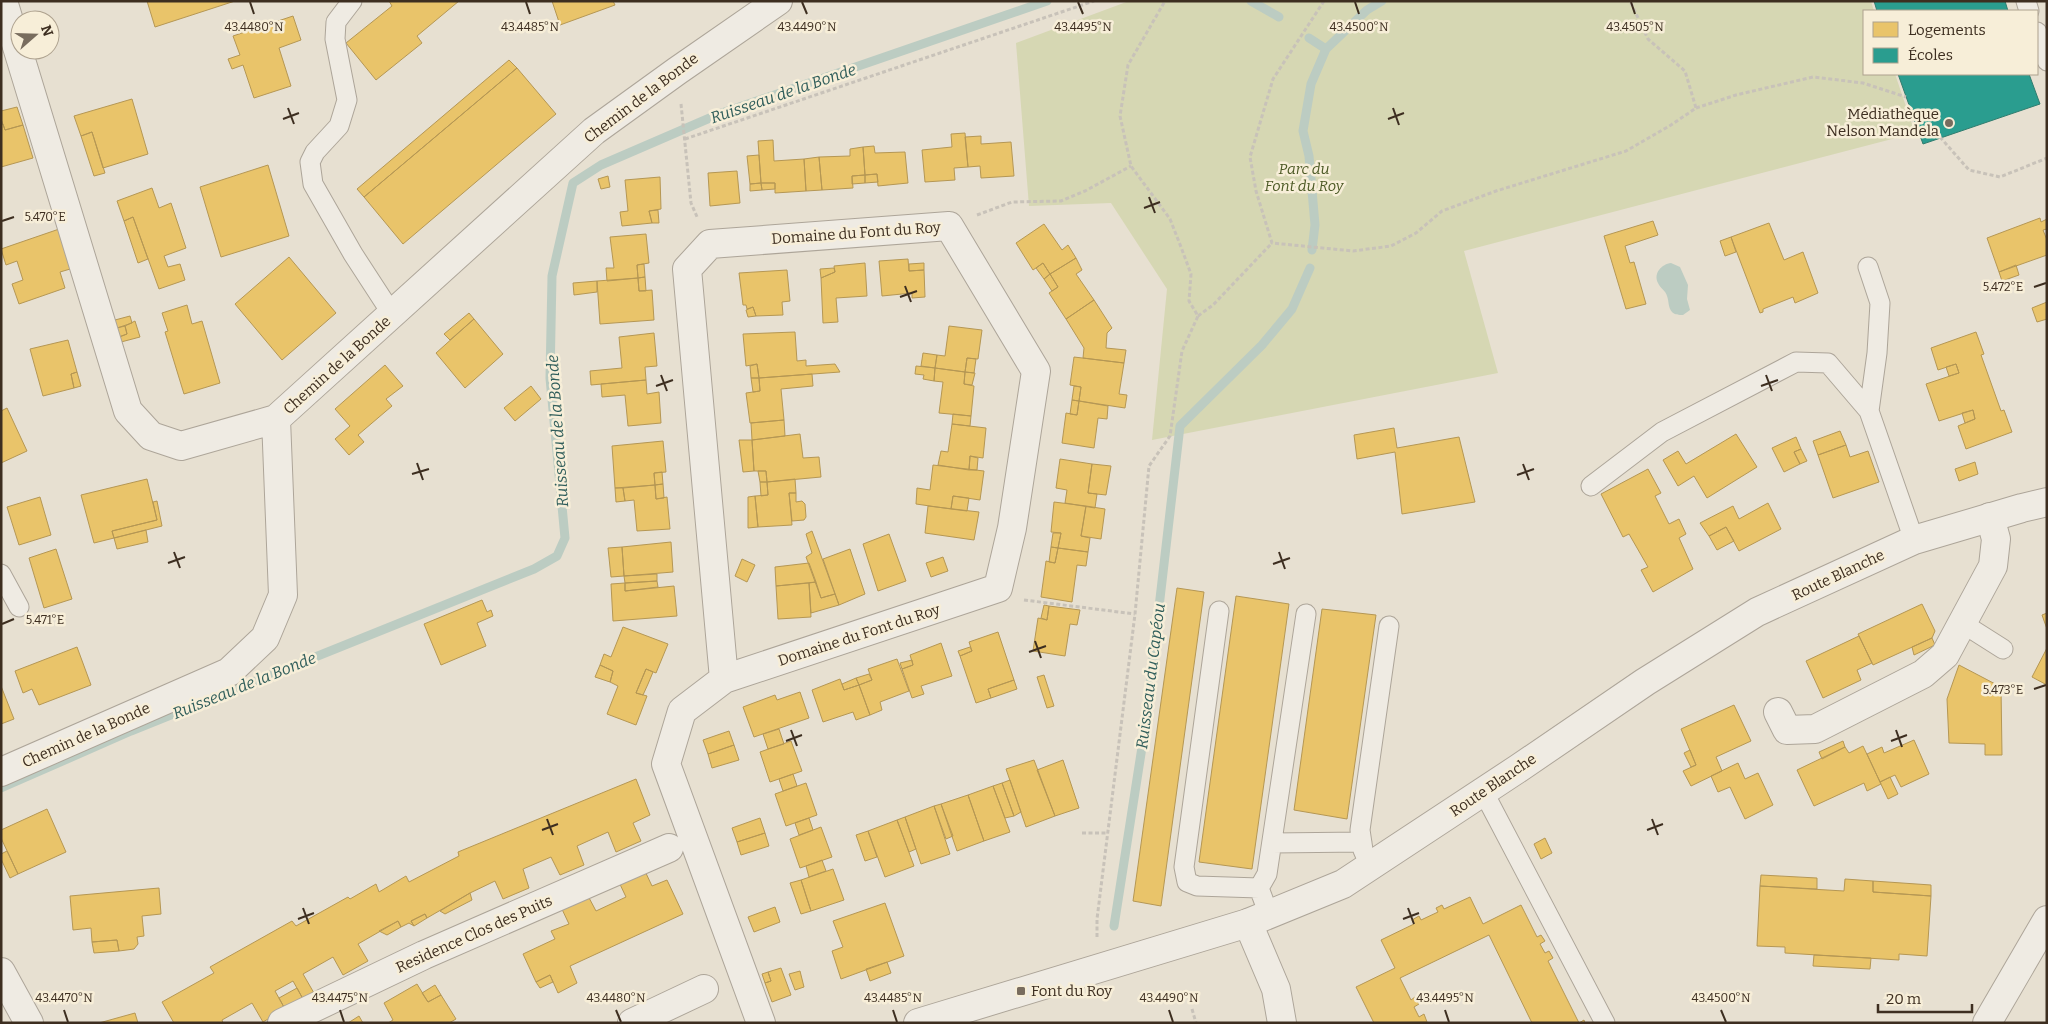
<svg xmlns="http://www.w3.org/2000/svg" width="2048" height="1024" font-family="Bitter,serif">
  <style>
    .green { fill: #d6d7b3 }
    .water { fill: #bcccc2 }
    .homes { fill: #e9c46a; stroke: #b59754 }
    .schools { fill: #2a9d8f; stroke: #307c6e }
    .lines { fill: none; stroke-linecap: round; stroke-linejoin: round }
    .stream { stroke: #bcccc2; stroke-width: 9 }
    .service-casing { stroke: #ada599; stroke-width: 21 }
    .minor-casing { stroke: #ada599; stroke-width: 30 }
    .tertiary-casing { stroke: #ada599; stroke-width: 30 }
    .path { stroke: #c8c2b9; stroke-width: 3; stroke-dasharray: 4 2.5; stroke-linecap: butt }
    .service { stroke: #efebe3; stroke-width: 19 }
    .minor { stroke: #efebe3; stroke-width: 28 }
    .tertiary { stroke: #efebe3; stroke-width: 28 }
    .ticks { fill: none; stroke: #3d2e20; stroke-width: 2 }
    .poi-dot { fill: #786c5e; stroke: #f7eed8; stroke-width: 2 }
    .labels { text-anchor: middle; stroke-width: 5; stroke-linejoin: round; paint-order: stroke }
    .street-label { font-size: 15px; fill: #3d2e20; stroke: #f7eed8 }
    .poi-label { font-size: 15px; fill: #3d2e20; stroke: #f7eed8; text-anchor: end }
    .park-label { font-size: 15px; font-style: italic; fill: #4d5a26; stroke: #f7eed8 }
    .water-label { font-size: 16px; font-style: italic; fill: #2f5d5a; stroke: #f7eed8 }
    .ticks-label { font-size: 12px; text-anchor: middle; fill: #3d2e20; stroke: #f7eed8; stroke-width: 5; stroke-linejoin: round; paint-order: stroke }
  </style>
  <rect width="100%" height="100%" fill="#e7e0d1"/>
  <path class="green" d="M1129,1H1871L1874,11H1864V74H1895L1915,133L1464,251L1498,373L1152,440L1167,289L1111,203L1029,206L1016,43Z"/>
  <path class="water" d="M1671,263L1680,267L1688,285L1687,299L1690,310L1683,315C1679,315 1675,315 1672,312C1668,308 1669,301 1667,296C1666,291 1660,288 1658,283C1653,273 1662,264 1671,263Z"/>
  <path class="homes" d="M147,1H235L155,27Z
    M389,1H459L417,36L422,43L376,80L346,43L392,6Z
    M552,1H613L615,5L560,25Z
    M293,16L301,40L279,48L291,86L254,98L243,65L232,69L228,59L240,55L233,36Z
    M509,60L517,68L364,197L357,189Z
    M517,68L556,114L403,244L364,197Z
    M132,99L148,154L103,168L92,132L81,136L74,116Z
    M17,107L23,125L5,130L1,119V111Z
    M1,124H3L5,130L23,125L33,158L1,167Z
    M92,132L105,173L94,176L81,136Z
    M965,133L968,167L954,168L955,180L925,182L922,150L952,147L951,134Z
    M981,136V144L1011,142L1014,176L981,178L980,166L968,167L965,137Z
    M773,140L774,161L804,159L806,191L775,193V183H761L758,141Z
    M874,146L875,153L905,152L908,183L878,186L877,174L865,175L863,147Z
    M863,147L865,175L852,176L853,188L822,190L819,157L850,156V149Z
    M759,155L761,183L750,184L747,156Z
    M819,157L822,190L806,191L804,159Z
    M268,165L289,236L221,257L200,187Z
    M737,171L740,203L710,206L708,173Z
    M877,174L878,182L865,183V175Z
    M865,175V183L852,184V176Z
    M608,176L610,187L601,189L598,179Z
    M660,177L661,209L649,211L652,223L622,226L620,212L628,211L625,180Z
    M761,183H775V189L762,190Z
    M761,183L762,190L750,191V184Z
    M152,188L159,208L171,203L186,248L164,256L168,267L180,264L185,280L159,289L133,217L124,221L117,201Z
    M658,210L659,223H652L649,211Z
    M133,217L148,259L138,263L124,221Z
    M2040,218L2041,222L2047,219V229L2043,230L2047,240V255L1999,272L1987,238Z
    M1653,221L1658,235L1625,246L1630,263L1634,262L1646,304L1626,309L1604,236Z
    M1769,223L1784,260L1803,252L1818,293L1795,303L1793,297L1763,309V312L1760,313L1731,237Z
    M1044,224L1062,250L1068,245L1076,258L1050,274L1043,263L1033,270L1016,243Z
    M65,227L77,267L60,272L65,288L19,304L12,284L23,280L17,261L6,265L1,249Z
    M646,234L649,263L637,265L638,278L607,281L606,268H614L610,237Z
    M1731,237L1736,252L1725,256L1720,241Z
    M289,257L336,313L282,360L235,304Z
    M1076,258L1082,270L1076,274L1094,300L1066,319L1049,293L1058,287L1050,274Z
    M908,259L909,271L924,270L925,297L912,298V293L882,296L879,261Z
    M865,263L867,296L836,298L838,322L823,323L821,278L835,272L834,266Z
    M924,263V270L909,271V264Z
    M1043,263L1050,274L1044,279L1036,268Z
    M644,264L645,277L638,278L637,265Z
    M2016,265L2019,275L2002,281L1999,272Z
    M834,268L835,272L821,278L820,269Z
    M787,270L790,301L782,302L783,315L756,316L753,307L747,309L746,305H743L739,273Z
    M1050,274L1058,287L1052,291L1044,279Z
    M645,277L646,291H639L638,278Z
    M638,278L639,291L652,290L654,320L600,324L597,281Z
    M597,281V292L574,295L573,283Z
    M1094,300L1112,328L1107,333L1106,348L1126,350L1124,363L1083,358L1084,348L1066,319Z
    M2047,302V319L2037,322L2032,308Z
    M187,305L192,324L202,321L220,383L184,394L165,332L168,331L162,313Z
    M753,307L756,316L748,317L746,310Z
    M469,313L474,319L450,340L444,334Z
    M130,316L132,323L117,328L115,320Z
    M474,319L503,354L465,388L436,353Z
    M135,321L140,337L121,342L119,337L127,334L125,326Z
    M125,326L127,334L119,337L117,328Z
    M949,326L982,330L978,359L967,358L965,372L935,368L937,355L945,356Z
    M795,332L797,361L806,360V366L835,364L840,372L759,378L757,364L746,366L743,334Z
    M1976,332L1984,354L1981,355L2001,411L2004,410L2012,432L1966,449L1958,426L1975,419L1973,410L1939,421L1926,384L1959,373L1956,364L1938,370L1931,348Z
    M654,333L657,366L645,367L646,380L591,385L590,371L622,368L619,337Z
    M68,340L77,372L71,374L74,388L43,396L30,349Z
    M923,353L937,355L935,368L921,366Z
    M1074,357L1124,363L1119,394L1127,395L1125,408L1079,401L1081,387L1070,385Z
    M967,358L976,359L974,373L965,372Z
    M757,364L759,378H751L750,366Z
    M1956,364L1959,373L1949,376L1946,367Z
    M385,365L403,386L386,399L392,406L358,435L364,442L349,455L335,439L350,426L335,409Z
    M916,366L935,368L934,381L923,379L924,375L915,374Z
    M935,368L965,372L964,384L974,386L971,416L939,413L943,382L934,381Z
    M77,372L81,386L74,388L71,374Z
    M965,372L975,373L972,385L964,384Z
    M812,374L813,386L781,389L784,420L750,423L746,393L760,391L759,378Z
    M751,378H759L760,391L753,392Z
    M646,380L647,394L659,392L661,423L628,426L625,395L602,397L601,384Z
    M531,386L541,399L515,421L504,408Z
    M1074,386L1081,387L1079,401L1072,400Z
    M1072,400L1079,401L1077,415L1070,414Z
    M1079,401L1108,406L1107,419L1098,418L1094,448L1062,443L1066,413L1077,415Z
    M7,408L27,451L1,463V411Z
    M1973,410L1975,419L1965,423L1962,413Z
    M953,414L971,416L970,426L952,424Z
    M784,420L785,436L752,440L751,423Z
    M952,424L986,428L983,458L970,456L969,470L938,465L941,451L948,452Z
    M1394,428L1397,448L1459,437L1475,502L1402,514L1395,452L1357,459L1354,435Z
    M1840,431L1846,445L1818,455L1813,441Z
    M800,434L803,458L819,457L821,477L767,482L766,471H754L752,440Z
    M1736,434L1757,467L1707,498L1694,476L1678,486L1663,460L1678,451L1686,464Z
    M1796,437L1801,449L1794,452L1800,464L1784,472L1772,448Z
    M739,440H752L754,471L743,472Z
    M663,441L666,472L654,473L655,485L615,488L612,446Z
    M1846,445L1850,457L1868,451L1879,482L1833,498L1818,455Z
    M1801,449L1807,461L1800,464L1794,452Z
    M970,456L978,458L977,470H969Z
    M1060,459L1092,464L1088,493L1097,494L1095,508L1065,503L1067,490L1056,488Z
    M1975,462L1978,474L1959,481L1955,469Z
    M1092,464L1111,466L1106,495L1088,493Z
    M933,465L984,471L980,500L953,496L951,509L916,504L917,488L930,490Z
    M1648,469L1661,493L1655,496L1669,524L1679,519L1686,534L1679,538L1693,569L1653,592L1641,570L1648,567L1629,534L1623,537L1601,494Z
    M758,471H766L767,482H760Z
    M662,472L663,484L655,485L654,473Z
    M147,479L157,520L112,531L114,538L94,543L81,495Z
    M795,479L796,493H789L792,525L758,527L755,496L768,495L767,482Z
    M760,482H767L768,495L761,496Z
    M663,484L664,498L656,499L655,485Z
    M655,485L656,499L667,497L670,529L637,531L634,500L625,501L623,488Z
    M615,488H623L625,501L616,502Z
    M789,493H796V502L802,501L805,504L806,517L804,520L792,521Z
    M755,496L758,527L748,528V497Z
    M953,496L969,498L967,511L951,509Z
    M40,497L51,535L19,545L7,507Z
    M157,501L162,526L114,538L112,531L157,520L153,502Z
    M1054,502L1086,506L1081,536L1090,538L1088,552L1058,548L1061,533L1051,532Z
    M1768,503L1781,529L1739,551L1726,527L1709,536L1700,523L1733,506L1739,519Z
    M928,506L979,512L974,540L925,533Z
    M1086,506L1105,509L1101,539L1081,536Z
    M1726,527L1734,541L1717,550L1709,536Z
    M146,530L148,542L117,549L114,538Z
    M812,531L835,594L821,598L806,557L812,553L806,534Z
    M1053,533H1061L1058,548L1051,547Z
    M889,534L906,581L878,591L863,544Z
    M671,542L673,572L624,576L622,547Z
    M622,547L624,576L611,577L608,548Z
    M1051,547L1058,548L1055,563L1049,562Z
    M1058,548L1088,552L1086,566L1077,565L1072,602L1041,597L1046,561L1055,563Z
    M56,549L72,599L44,608L29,558Z
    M850,549L865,594L839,605L823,559Z
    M943,557L948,571L931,577L926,563Z
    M742,559L755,565L747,582L735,576Z
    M809,563L816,582L776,586L775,567Z
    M657,574V581L625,583L624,576Z
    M657,581L658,587L625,591V583Z
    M816,582L821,598L835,594L839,605L811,613L809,583Z
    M625,583V591L674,586L677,616L613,621L611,584Z
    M809,583L811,617L778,619L776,586Z
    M1177,588L1204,592L1161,906L1133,901Z
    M1236,596L1289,604L1252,869L1199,862Z
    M482,600L487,612L491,610L493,616L477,623L486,646L441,665L424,624Z
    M1922,604L1935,631L1932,638L1873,665L1858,634Z
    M1044,605L1049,606L1047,620L1041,618Z
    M1049,606L1080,610L1077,625L1070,624L1065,656L1033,651L1038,618L1047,620Z
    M1322,609L1376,615L1347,819L1294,810Z
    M2047,613V629L2042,615Z
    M623,627L668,644L656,673L646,669L636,693L647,696L636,725L607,714L618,686L610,682L613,671L600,665L604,654L611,657Z
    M998,632L1014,680L988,689L991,698L976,703L960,656L972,651L969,642Z
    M1859,636L1872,663L1857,670L1861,680L1823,698L1806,661Z
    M1932,638L1935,645L1914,655L1912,647Z
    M941,643L952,676L921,686L924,694L912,698L902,669L913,665L910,655Z
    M77,647L91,685L39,705L32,689L23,693L15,671Z
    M970,647L972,651L960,656L958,651Z
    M2047,648V685L2032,677Z
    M897,659L909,691L880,702L882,710L870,715L859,685L872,680L868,669Z
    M912,660L913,665L902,669L900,663Z
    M600,665L613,671L610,682L595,677Z
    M1959,665L2001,687L2002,755H1985V744L1949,743L1947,699Z
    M646,669L653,672L648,684L643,695L636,693Z
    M869,674L872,680L859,685L856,678Z
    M1044,675L1054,706L1047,708L1037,677Z
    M856,678L859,685L844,690L842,684Z
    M840,679L844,690L859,685L870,715L856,720L853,712L823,722L812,690Z
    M1014,680L1017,689L991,698L988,689Z
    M1,686L14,719L1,724Z
    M800,692L809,718L754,737L743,707L775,695L777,700Z
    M1734,705L1751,741L1716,757L1722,771L1691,786L1683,771L1696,765L1681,729Z
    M779,729L784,744L768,749L763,734Z
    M729,731L734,745L708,754L703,740Z
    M1914,740L1929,774L1901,787L1895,775L1880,782L1867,754L1882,747L1884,753Z
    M791,741L802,771L770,782L760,752Z
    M1843,741L1845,747L1822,759L1819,752Z
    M734,745L739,760L712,768L708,754Z
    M1863,746L1881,784L1867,791L1864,783L1814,806L1797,770L1845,747L1849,753Z
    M1690,750L1696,765L1691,767L1684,753Z
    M1034,760L1055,816L1026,827L1006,769Z
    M1063,760L1079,808L1055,816L1037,770Z
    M1738,763L1745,779L1758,773L1773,805L1745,819L1730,787L1718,792L1711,776Z
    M793,774L797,786L783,791L779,779Z
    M1890,777L1898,794L1888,799L1880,782Z
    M636,779L650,815L633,823L641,841L616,852L608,832L577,846L584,865L560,875L551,857L523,869L529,888L503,899L495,881L470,893L427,918L425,914L411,921L414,926L409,923L401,927L398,921L358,944L368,961L343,975L333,957L303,974L314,993L303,999L293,981L275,991L285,1009L263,1022L252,1003L222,1020L223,1023H174L162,1002L214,973L210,967L292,921L296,926L348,897L350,899L376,884L379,892L406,876L409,882L459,856L458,852Z
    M1010,780L1021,812L1014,816L1002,783Z
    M806,783L817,815L786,826L775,794Z
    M1002,783L1014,816L1005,818L993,786Z
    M993,786L1010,832L984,841L968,795Z
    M968,795L984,841L957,851L941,804Z
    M941,804L953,836L946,839L934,806Z
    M934,806L950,854L921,864L905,817Z
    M47,809L66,852L18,874L1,838V830Z
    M905,817L916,849L909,852L897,820Z
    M760,818L765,833L737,842L732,828Z
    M809,818L813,830L799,835L795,823Z
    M897,820L914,866L885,877L868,831Z
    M821,827L832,857L800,868L790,839Z
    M868,831L877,857L865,861L856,835Z
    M765,833L769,846L741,855L737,842Z
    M1545,838L1552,853L1541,859L1534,844Z
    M7,851L18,874L10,878L1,859V854Z
    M822,860L826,871L809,877L806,866Z
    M644,869L652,886L667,880L683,914L570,966L577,983L558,993L550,975L536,982L523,954L555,939L551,931L569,924L560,905L587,894L596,911L626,897L618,880Z
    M833,869L844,900L811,911L801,880Z
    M1761,875L1817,878V889L1760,886Z
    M1845,879L1873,881V892L1931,896L1927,956L1899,954V960L1785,953V947L1757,946L1760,886L1844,891Z
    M801,880L811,911L801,914L790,883Z
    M1873,881L1931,885V896L1873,892Z
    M159,888L161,914L142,916L144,936L137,937L138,944L134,949L119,951L117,940L92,942L91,928L73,930L70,896Z
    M470,893L472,900L445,914L440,911Z
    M1470,897L1483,924L1521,905L1537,937L1541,935L1545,941L1540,944L1545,953L1549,951L1553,958L1548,961L1579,1023L1584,1020L1585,1023H1532L1489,935L1400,978L1411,1000L1415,997L1419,1004L1414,1007L1419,1017L1424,1014L1427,1022L1374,1023L1356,987L1395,968L1381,940L1414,924L1412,920L1419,916L1421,920L1438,912L1436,908L1442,905L1444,909Z
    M885,903L904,956L841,979L832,951L843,947L833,921Z
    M775,907L780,922L754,932L748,917Z
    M425,914L427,918L414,926L411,921Z
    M398,921L401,927L387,935L379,931Z
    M117,940L119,951L94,953L92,942Z
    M1814,955L1871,958L1870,969L1813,966Z
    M887,962L891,973L870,981L866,969Z
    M781,968L791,995L772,1002L765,983L771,981L768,972Z
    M800,971L804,987L795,990L789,974Z
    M768,972L771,981L765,983L762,974Z
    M550,975L553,982L540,988L536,982Z
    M417,984L428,1002L441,995L456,1019L449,1023H388L393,1020L384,1003Z
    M435,985L441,995L428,1002L422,993Z
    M297,988L303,999L285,1009L279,998Z
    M135,1013L138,1023H99Z
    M359,1016L363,1023H348Z"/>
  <path class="schools" d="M1874,1H2005L2008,11H1877Z
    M1898,74H2029L2040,104L1923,144Z"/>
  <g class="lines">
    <path class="stream" d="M1251,1L1279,17
      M1309,38L1326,49
      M1312,250L1315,225L1309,156L1303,131L1311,84L1326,49L1367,10L1382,1
      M1,788L131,731L534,569L557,556L565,538L550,378L552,276L573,183L601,165L719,114L1047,1
      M1114,926L1145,728L1180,426L1262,345L1292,309L1310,268"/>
    <g class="service-casing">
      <path id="service" d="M352,1L336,22L335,39L347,100L339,126L315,152L310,162L313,184L353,254L392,314
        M2026,1L2029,11
        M2037,32L2047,61
        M1868,267L1880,303L1877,353L1869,411L1914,540
        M1591,486L1662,432L1796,362L1828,363L1869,411
        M1,574L19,607
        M1219,611L1184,867L1187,882L1197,886L1259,888L1269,915
        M1962,623L2003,649
        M1483,791L1605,1023
        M1272,843L1362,842
        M1370,866L1363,850L1360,830L1389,626
        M1259,888L1267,874L1306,614"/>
    </g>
    <g class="minor-casing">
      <path id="minor" d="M3,1L128,411L151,436L181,446L276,419
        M724,679L687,269L710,244L949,226L1036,371L1012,528L998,588L724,679L682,711L666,764L761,1023
        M1778,712L1787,730L1815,729L1923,674L1945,655L1993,566L1996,539L1990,517
        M1,772L229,672L265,638L283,595L276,419L594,131L677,71L778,1
        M1248,923L1276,989L1282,1023
        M1,972L29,1023
        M282,1023L424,955L669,848
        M632,1023L704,989"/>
    </g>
    <g class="tertiary-casing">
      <path id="tertiary" d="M918,1023L1248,923L1343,884L1519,768L1645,682L1757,612L1914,540L2022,508L2047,502
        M1987,1023L2047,920"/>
    </g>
    <path class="path" d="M1324,1L1273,79L1250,157L1256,191L1272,243L1353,251L1391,246L1416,233L1442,211L1496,191L1626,151L1671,125L1696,108L1685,71L1648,39L1630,1
      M681,104L691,203L698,219
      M1696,108L1736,95L1813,77L1863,83L1906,97
      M1940,137L1969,170L2000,177L2047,158
      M685,139L1094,1
      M977,215L1012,202L1061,201L1085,191L1131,166
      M1198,316L1213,305L1272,243
      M1024,600L1135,614
      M1082,833H1106
      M1097,937V919L1135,614L1149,466L1170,436L1182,351L1198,316L1189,301L1191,274L1181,247L1170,219L1131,166L1120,116L1128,65L1165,1
      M1192,1009L1196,1023"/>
    <use href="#service" class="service"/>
    <use href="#minor" class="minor"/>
    <use href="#tertiary" class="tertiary"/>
  </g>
  <path class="ticks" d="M250,2L254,14M526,2L530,14M802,2L807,14M1078,2L1083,14M1355,2L1359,14M1631,2L1635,14M288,108L294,124M1393,108L1399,125M283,119L299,113M1388,119L1404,113M1149,197L1155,213M1144,208L1160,202M2,221L14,217M905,286L911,302M2034,287L2046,283M900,297L917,291M661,375L667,391M1766,375L1772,391M656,386L673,380M1761,386L1778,380M417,463L423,480M1523,464L1529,480M412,474L429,469M1517,475L1534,469M174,552L180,568M1279,552L1285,569M168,563L185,557M1273,564L1290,558M2,624L14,619M1035,641L1041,658M1029,652L1046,646M2034,689L2046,685M791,730L797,746M1896,730L1902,747M786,741L802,735M1891,741L1907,735M547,819L553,835M1652,819L1658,835M542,830L558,824M1647,830L1663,824M303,908L309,924M1408,908L1414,924M298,919L314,913M1403,919L1419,913M64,1010L68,1022M340,1010L344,1022M616,1010L621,1022M893,1010L897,1022M1169,1010L1173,1022M1445,1010L1449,1022M1721,1010L1726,1022"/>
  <g class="poi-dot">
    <circle cx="1949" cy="123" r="5"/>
    <rect x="1016" y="986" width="10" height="10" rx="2.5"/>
  </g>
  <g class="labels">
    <g class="street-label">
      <text transform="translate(641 98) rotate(-37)" y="5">Chemin de la Bonde</text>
      <text transform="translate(856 233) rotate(-4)" y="5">Domaine du Font du Roy</text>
      <text transform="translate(337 365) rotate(-42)" y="5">Chemin de la Bonde</text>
      <text transform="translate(1838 575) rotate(-25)" y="5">Route Blanche</text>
      <text transform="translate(859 635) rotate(-18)" y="5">Domaine du Font du Roy</text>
      <text transform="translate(86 735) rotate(-24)" y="5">Chemin de la Bonde</text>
      <text transform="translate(1493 785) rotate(-34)" y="5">Route Blanche</text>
      <text transform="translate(474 934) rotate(-24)" y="5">Residence Clos des Puits</text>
    </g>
    <g class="poi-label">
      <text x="1939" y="119">Médiathèque<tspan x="1939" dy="17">Nelson Mandela</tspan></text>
      <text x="1031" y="996" text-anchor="start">Font du Roy</text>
    </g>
    <g class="park-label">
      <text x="1304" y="174">Parc du<tspan x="1304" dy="17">Font du Roy</tspan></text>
    </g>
    <g class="water-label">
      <text transform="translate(783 93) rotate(-19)" y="6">Ruisseau de la Bonde</text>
      <text transform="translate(557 431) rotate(-94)" y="6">Ruisseau de la Bonde</text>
      <text transform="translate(1150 676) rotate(-83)" y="6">Ruisseau du Capéou</text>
      <text transform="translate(244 685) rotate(-22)" y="6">Ruisseau de la Bonde</text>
    </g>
  </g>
  <g class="ticks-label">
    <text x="254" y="31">43.4480°N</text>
    <text x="530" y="31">43.4485°N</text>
    <text x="807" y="31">43.4490°N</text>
    <text x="1083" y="31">43.4495°N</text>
    <text x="1359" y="31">43.4500°N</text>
    <text x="1635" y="31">43.4505°N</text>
    <text x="45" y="221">5.470°E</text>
    <text x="2003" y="291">5.472°E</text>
    <text x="45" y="624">5.471°E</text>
    <text x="2003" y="694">5.473°E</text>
    <text x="64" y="1002">43.4470°N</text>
    <text x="340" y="1002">43.4475°N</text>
    <text x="616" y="1002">43.4480°N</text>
    <text x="893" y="1002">43.4485°N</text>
    <text x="1169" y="1002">43.4490°N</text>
    <text x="1445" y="1002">43.4495°N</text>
    <text x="1721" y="1002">43.4500°N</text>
  </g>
  <rect width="2048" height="1024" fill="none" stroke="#3d2e20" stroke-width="5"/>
  <rect x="1863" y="10" width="175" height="65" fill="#f7eed8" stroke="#ada18e"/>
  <rect x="1873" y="22" width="25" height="15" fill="#e9c46a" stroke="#ada18e"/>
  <text x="1908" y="35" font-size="15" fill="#3d2e20">Logements</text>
  <rect x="1873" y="48" width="25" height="15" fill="#2a9d8f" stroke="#ada18e"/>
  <text x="1908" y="60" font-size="15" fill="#3d2e20">Écoles</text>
  <g transform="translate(35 35) rotate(70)"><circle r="24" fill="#f7eed8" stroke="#ada18e"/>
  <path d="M0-4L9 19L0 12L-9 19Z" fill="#786c5e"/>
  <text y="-8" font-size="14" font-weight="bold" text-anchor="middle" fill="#3d2e20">N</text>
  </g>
  <path d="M1878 1004v8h94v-8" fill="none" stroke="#3d2e20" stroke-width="2.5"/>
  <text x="1886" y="1004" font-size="15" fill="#3d2e20" stroke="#f7eed8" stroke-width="4" paint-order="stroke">20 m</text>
</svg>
